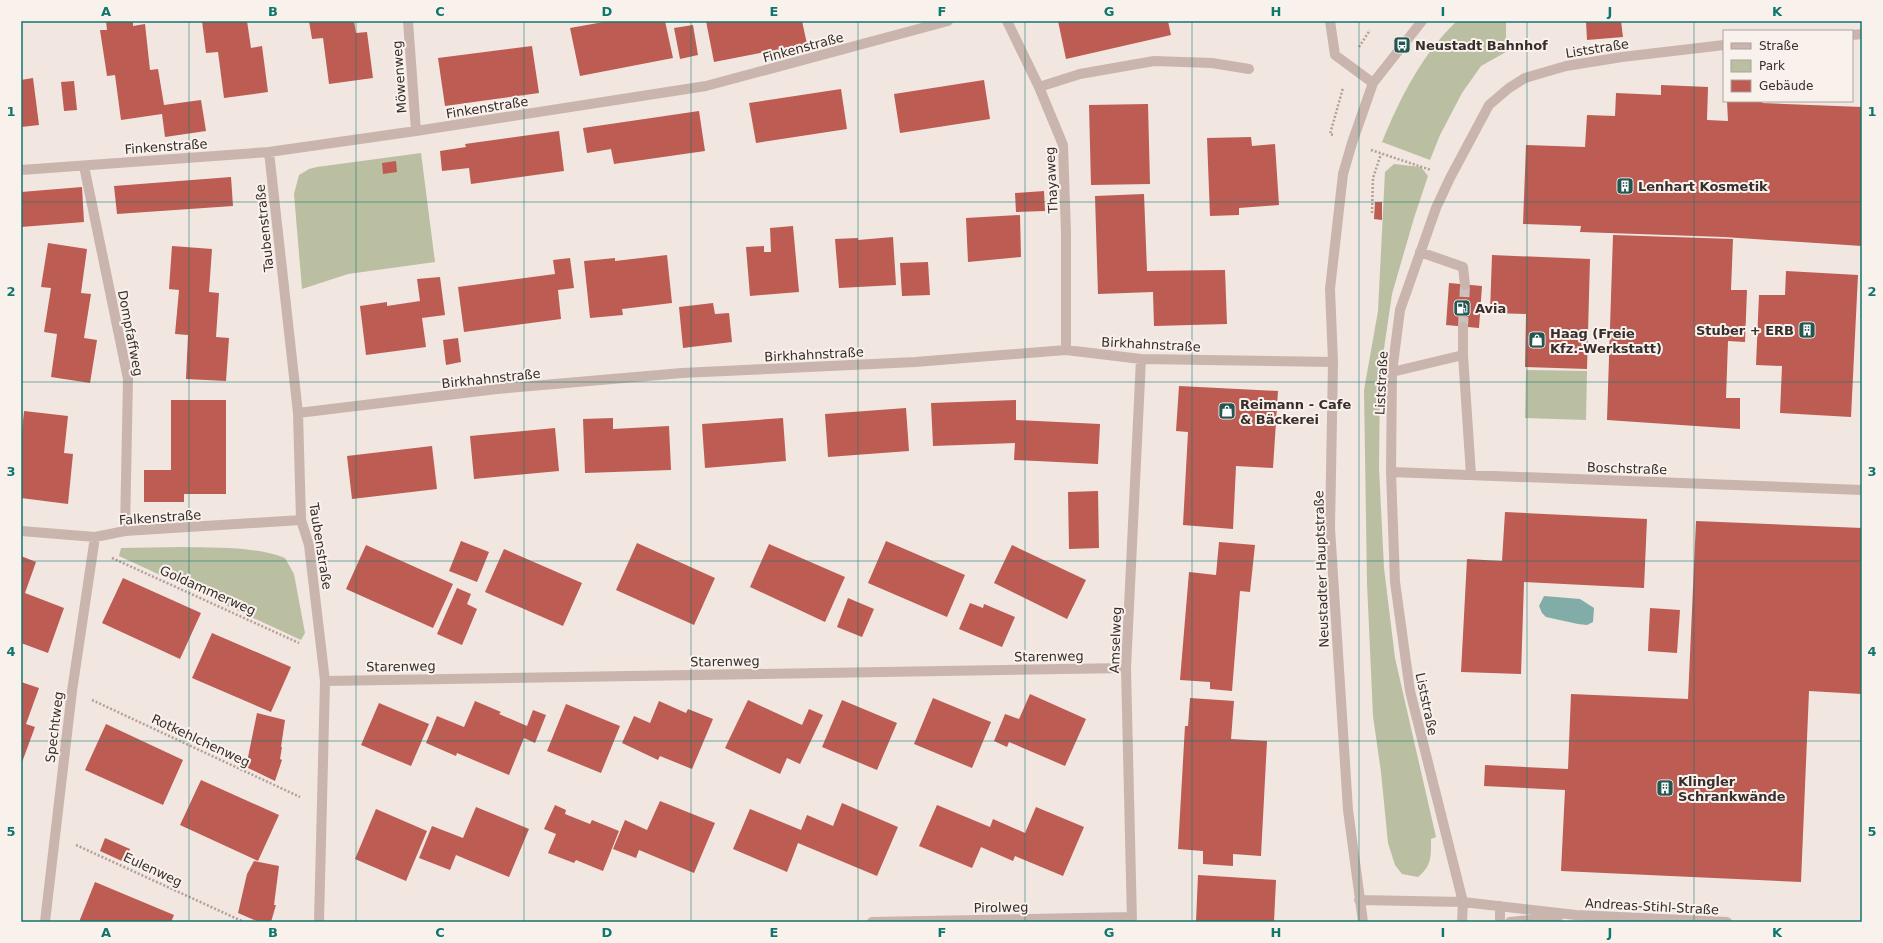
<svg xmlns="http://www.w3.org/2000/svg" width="1883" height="943" font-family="'DejaVu Sans',sans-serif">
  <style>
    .green { fill: #babfa1 }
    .water { fill: #81aca7 }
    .building { fill: #bc5c53 }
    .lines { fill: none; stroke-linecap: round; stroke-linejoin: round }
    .minor-tunnel { stroke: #ccc1bc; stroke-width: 10; stroke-dasharray: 10 5; stroke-linecap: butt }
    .path { stroke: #b49f97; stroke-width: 2.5; stroke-dasharray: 2 2; stroke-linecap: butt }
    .minor { stroke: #c9b5ad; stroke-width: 10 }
    .grid { fill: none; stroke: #0f766e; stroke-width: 1; stroke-opacity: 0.55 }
    .labels { text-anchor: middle; stroke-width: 4; stroke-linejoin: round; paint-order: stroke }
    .poi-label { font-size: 13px; font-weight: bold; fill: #372d2b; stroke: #f9f1ec; text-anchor: start }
    .street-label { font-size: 13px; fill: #372d2b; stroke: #f9f1ec }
    .neatline { fill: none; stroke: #0f766e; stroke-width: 1.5 }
    .grid-label { font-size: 13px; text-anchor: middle; font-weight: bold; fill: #0f766e }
  </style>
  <rect width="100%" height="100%" fill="#f1e6e0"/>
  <path class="green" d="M1457,21H1506V52L1481,66L1462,93L1440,135L1430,160L1382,142C1400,98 1422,54 1457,21Z
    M421,153L435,262L348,274L302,289L294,194L299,175L309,169L317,167Z
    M1394,164L1421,167L1428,176L1414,218L1392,294L1380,376L1379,468L1384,568L1395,658L1436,837L1431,839C1431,856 1432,866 1418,877L1402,874L1395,865L1388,843L1381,772L1373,716L1367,583L1364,390L1378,311L1385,172Z
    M1526,370L1587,371L1586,420L1525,418Z
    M182,547C217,548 253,546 285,558L294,574L305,633L301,640L119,556L121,548Z"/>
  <path class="water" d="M1544,596L1580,599L1594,608L1593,622L1587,625L1578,624L1546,617L1542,613L1539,606Z"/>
  <path class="building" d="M106,21H133V26L145,24L150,70L158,69L164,105L201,100L206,131L165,137L162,114L121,120L115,75L107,76L100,30H107Z
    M202,21H247L251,48L262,46L268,92L224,98L218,52L206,53Z
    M309,21H354L356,33L367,32L373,78L329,84L323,38L312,39Z
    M609,21H665L673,58L580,76L570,28Z
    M706,21H802L807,44L714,62Z
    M1058,21H1168L1171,35L1066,59Z
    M1586,21H1621L1623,37L1587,40Z
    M693,25L698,55L680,59L674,28Z
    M532,46L539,93L445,106L438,58Z
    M33,78L39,125L21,127V80Z
    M984,80L990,119L900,133L894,94Z
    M74,81L77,110L64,111L61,82Z
    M1661,85L1708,87L1707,120L1728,121L1727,101H1763L1762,103L1862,107V246L1724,237L1580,232L1581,226L1523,224L1526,145L1585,147L1587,115L1615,116L1616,93L1661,95Z
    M841,89L847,129L756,143L749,103Z
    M1148,104L1150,184L1091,185L1089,105Z
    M699,111L705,151L614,164L611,149L587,153L583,128Z
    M559,131L564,171L471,184L469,168L442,171L440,151L466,147L465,144Z
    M1251,137L1252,146L1275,144L1279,205L1239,208V215L1210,216L1207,138Z
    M396,161L397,172L383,174L382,163Z
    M231,177L233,206L117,214L114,186Z
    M82,187L84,222L21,227V192Z
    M1044,191L1045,211L1016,212L1015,193Z
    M1144,194L1147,271L1225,270L1227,324L1154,326L1153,292L1098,294L1095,196Z
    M1375,202H1382V220L1374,219Z
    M1020,215L1021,257L968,262L966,218Z
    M793,226L799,292L750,296L746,247L764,246V252H771L770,228Z
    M1613,235L1733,239L1731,290H1747L1745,342L1728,341L1726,398H1740V429L1607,420Z
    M893,237L896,285L839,288L835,239L858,238V240Z
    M48,243L87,249L81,293L91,294L84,338L97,340L90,383L51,377L57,334L44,332L51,288L41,287Z
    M172,246L212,249L209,292L219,293L216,337L229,338L226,381L186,379L188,335L175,334L179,290L169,289Z
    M667,255L672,303L622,309L623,315L590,318L584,261L615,258V261Z
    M1492,255L1590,259L1587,369L1525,367L1526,314L1490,313Z
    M570,258L574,288L558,290L561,319L464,332L458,287L555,274L553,260Z
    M928,262L930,295L902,296L900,263Z
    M1786,271L1858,275L1851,417L1780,413L1782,366L1756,365L1759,295H1785Z
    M440,277L445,315L422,318L426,347L366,355L360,306L387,302V306L420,301L417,279Z
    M1449,283L1482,286L1479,328L1446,325Z
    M713,303L715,314L729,313L732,342L683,348L679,307Z
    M458,338L461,362L446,365L443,340Z
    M1179,386L1278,391L1273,468L1236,466L1233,529L1183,525L1188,432L1176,431Z
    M171,400H226V494H184V502H144V470H171Z
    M1016,400V420L1100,424L1098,464L1014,460L1015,443L933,446L931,403Z
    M906,408L909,451L828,457L825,414Z
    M24,411L68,416L64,453L73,454L68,504L21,498V441Z
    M613,418V429L669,426L671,470L585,473L583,419Z
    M783,418L786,461L705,468L702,424Z
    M555,428L559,471L474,479L470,436Z
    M432,446L437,489L352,499L347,456Z
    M1098,491L1099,548L1069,549L1068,492Z
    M1505,512L1647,519L1644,588L1524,582L1521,674L1461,672L1467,559L1502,561Z
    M1696,521L1862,528V694L1809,691L1801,882L1561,871L1565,790L1484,786L1485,765L1568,769L1571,694L1688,699Z
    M461,541L489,552L477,582L449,571Z
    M886,541L965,575L947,617L868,583Z
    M1219,542L1255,545L1250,592L1240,591L1232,691L1210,689V682L1180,680L1189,572L1216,575Z
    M637,543L715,578L694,625L616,590Z
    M769,544L845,577L825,622L750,587Z
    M366,545L453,584L433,628L346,589Z
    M1012,545L1086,580L1067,619L994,583Z
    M504,549L582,583L563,626L485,592Z
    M21,556L36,562L25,593L64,608L48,653L21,643Z
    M123,578L201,613L180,659L102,623Z
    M457,588L471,594L467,604L477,609L462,645L437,634Z
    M848,598L874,609L862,637L837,627Z
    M970,603L983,608L984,604L1015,617L1002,647L959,629Z
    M1650,608L1680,610L1677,653L1648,651Z
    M212,633L291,667L271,712L192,678Z
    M21,682L39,688L26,724L35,727L21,765Z
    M1030,694L1086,719L1065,766L1009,742L1007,747L994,741L1005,714L1019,719Z
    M933,698L991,722L972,768L914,744Z
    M1190,698L1234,701L1231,739L1267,741L1261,856L1233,854V866L1203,864V851L1178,849L1185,726H1188Z
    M748,700L802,725L809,709L823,715L800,764L787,758L780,774L725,748Z
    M842,700L897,723L877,770L822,747Z
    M475,701L501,712L499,714L527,726L533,710L546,715L535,743L524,738L509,775L457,753L456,756L426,743L437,716L464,727Z
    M659,701L686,713L688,709L713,719L692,769L660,756L658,760L622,743L634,716L650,723Z
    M379,703L429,724L411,766L361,745Z
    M566,704L620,726L601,773L547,751Z
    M257,713L285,720L281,747H282L280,759L282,760L275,781L246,767Z
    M106,724L183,760L163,805L85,770Z
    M201,780L279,815L258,861L180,825Z
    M660,801L715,823L694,873L639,850L636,858L613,849L625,820L647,830Z
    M842,803L898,827L877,876L798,843L787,872L733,849L750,809L801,830L807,815L833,826Z
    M555,805L566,810L565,814L590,824L592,820L619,831L603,871L576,860L574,863L548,853L556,834L544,829Z
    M937,805L990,827L993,819L1025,833L1036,807L1084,827L1063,876L1015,856L1013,861L981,847L972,868L919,846Z
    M476,807L529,829L509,877L456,855L450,870L419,858L432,826L463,838Z
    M376,809L427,831L406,881L355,859Z
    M105,838L130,849L124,862L100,851Z
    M254,861L279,866L274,905H276L271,922H259L238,913L247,874Z
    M1198,875L1276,880L1274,922H1196Z
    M95,882L174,915L171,922H79Z"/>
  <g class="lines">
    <path class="minor-tunnel" d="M1463,327L1465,285"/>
    <path class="path" d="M1359,47L1370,30
      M1333,135L1330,134L1343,88
      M1371,150L1431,170
      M1372,213L1373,178L1381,154
      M112,558L299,643
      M92,700L300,797
      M76,845L244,922"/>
    <path class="minor" d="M408,21L416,131
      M1007,21L1039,87L1063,145L1066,233V350
      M1330,21L1335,55L1373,83
      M1852,35L1862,34
      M1039,87L1080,74L1154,61L1212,63L1249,69
      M269,152L298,413L301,520L309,545L325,681L319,922
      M84,166L128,379L125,531
      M21,170L269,152L416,131L706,86L948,21
      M1420,252L1463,267L1465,285
      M1463,355L1471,475
      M1392,372L1463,355V327
      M298,413L497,389L682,373L915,362L1066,350L1141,359L1333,362
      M1391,472L1862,490
      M21,531L95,537L125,531L301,520
      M325,681L1126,668
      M1359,900L1463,902L1576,915L1727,922
      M45,922L72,691L95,537
      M872,922L1131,917
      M1132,922L1126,668L1141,359
      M1363,922L1348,810L1330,528L1333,362L1330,289L1343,174L1352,143L1373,83L1422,21
      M1462,922L1463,902L1410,691L1395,582L1391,472L1392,372L1400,310L1436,208L1450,178L1489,105L1509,88L1525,78L1566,66L1622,57L1724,45
      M1500,922V906
      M1510,922L1558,917"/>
  </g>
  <path class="grid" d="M189,21V922M356,21V922M524,21V922M691,21V922M858,21V922M1025,21V922M1192,21V922M1359,21V922M1527,21V922M1694,21V922M21,202H1862M21,382H1862M21,561H1862M21,741H1862"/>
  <defs>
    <g id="bus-square" transform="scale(0.9)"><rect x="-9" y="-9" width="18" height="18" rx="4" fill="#235651" stroke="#f9f1ec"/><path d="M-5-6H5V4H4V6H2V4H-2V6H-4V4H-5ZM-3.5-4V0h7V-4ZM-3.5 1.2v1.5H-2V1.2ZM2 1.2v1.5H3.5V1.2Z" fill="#fff"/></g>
    <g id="building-square" transform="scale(0.9)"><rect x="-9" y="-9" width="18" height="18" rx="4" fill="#235651" stroke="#f9f1ec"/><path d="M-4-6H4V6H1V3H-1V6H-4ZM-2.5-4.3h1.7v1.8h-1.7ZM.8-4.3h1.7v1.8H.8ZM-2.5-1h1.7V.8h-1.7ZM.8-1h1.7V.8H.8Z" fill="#fff"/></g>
    <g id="fuel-square" transform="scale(0.9)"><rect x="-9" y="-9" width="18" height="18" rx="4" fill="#235651" stroke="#f9f1ec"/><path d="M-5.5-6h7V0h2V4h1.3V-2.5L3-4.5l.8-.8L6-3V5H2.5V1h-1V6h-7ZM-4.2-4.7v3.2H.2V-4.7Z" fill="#fff"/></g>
    <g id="shop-square" transform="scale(0.9)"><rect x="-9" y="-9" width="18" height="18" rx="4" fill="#235651" stroke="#f9f1ec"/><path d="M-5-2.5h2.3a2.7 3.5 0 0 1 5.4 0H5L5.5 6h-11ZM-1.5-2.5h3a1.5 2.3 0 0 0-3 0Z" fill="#fff"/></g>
  </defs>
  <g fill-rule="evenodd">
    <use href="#bus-square" x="1402" y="45"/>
    <use href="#building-square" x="1625" y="186"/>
    <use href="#fuel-square" x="1462" y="308"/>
    <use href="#building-square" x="1807" y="330"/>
    <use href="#shop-square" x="1537" y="340"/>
    <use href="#shop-square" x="1227" y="411"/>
    <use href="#building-square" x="1665" y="788"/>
  </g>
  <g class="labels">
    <g class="poi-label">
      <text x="1415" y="50">Neustadt Bahnhof</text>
      <text x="1638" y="191">Lenhart Kosmetik</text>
      <text x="1475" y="313">Avia</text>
      <text x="1794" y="335" text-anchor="end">Stuber + ERB</text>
      <text x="1550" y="338">Haag (Freie<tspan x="1550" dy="15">Kfz.-Werkstatt)</tspan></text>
      <text x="1240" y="409">Reimann - Cafe<tspan x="1240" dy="15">&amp; Bäckerei</tspan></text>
      <text x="1678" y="786">Klingler<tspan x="1678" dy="15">Schrankwände</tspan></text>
    </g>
    <g class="street-label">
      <text transform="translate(803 47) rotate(-15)" y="5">Finkenstraße</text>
      <text transform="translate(1597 48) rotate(-9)" y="5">Liststraße</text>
      <text transform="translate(399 77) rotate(-94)" y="5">Möwenweg</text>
      <text transform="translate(487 107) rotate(-9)" y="5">Finkenstraße</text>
      <text transform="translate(166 146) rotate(-4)" y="5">Finkenstraße</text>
      <text transform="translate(1051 180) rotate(-93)" y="5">Thayaweg</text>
      <text transform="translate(264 228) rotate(-96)" y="5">Taubenstraße</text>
      <text transform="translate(131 333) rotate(79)" y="5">Dompfaffweg</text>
      <text transform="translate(1151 344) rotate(3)" y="5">Birkhahnstraße</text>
      <text transform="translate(814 354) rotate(-3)" y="5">Birkhahnstraße</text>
      <text transform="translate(491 378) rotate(-6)" y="5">Birkhahnstraße</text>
      <text transform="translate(1381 383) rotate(-87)" y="5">Liststraße</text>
      <text transform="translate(1627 468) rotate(2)" y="5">Boschstraße</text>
      <text transform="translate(160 517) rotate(-4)" y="5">Falkenstraße</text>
      <text transform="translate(321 546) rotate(81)" y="5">Taubenstraße</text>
      <text transform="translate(1321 569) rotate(-92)" y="5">Neustadter Hauptstraße</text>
      <text transform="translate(208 590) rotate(24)" y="5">Goldammerweg</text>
      <text transform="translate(1115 640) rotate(-88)" y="5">Amselweg</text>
      <text transform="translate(1049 656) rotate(-1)" y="5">Starenweg</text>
      <text transform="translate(725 661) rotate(-1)" y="5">Starenweg</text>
      <text transform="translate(401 666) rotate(-1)" y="5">Starenweg</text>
      <text transform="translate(1427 704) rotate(78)" y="5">Liststraße</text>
      <text transform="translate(54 727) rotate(-83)" y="5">Spechtweg</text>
      <text transform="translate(201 740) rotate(25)" y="5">Rotkehlchenweg</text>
      <text transform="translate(153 869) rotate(25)" y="5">Eulenweg</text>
      <text transform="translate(1652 906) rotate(3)" y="5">Andreas-Stihl-Straße</text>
      <text transform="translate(1001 907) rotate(-1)" y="5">Pirolweg</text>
    </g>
  </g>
  <rect width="1883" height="943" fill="none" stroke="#f9f1ec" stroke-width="44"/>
  <rect x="1723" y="30" width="130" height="72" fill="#f9f1ec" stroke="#aba39f"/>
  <rect x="1731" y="43" width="20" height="6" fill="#c9b5ad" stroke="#aba39f"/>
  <text x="1759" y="50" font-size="12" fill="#372d2b">Straße</text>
  <rect x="1731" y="60" width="20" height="12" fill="#babfa1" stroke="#aba39f"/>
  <text x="1759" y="70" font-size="12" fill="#372d2b">Park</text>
  <rect x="1731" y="80" width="20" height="12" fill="#bc5c53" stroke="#aba39f"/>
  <text x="1759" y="90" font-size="12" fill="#372d2b">Gebäude</text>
  <rect x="22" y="22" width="1839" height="899" class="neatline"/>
  <g class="grid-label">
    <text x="106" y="16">A</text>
    <text x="273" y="16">B</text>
    <text x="440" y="16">C</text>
    <text x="607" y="16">D</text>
    <text x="774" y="16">E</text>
    <text x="942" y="16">F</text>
    <text x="1109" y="16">G</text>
    <text x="1276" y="16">H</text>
    <text x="1443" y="16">I</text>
    <text x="1610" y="16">J</text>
    <text x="1777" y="16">K</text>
    <text x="11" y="116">1</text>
    <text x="1872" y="116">1</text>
    <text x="11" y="296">2</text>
    <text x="1872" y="296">2</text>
    <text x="11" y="476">3</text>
    <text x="1872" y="476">3</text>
    <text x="11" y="656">4</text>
    <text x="1872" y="656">4</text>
    <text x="11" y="836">5</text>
    <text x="1872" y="836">5</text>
    <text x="106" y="937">A</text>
    <text x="273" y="937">B</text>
    <text x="440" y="937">C</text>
    <text x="607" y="937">D</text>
    <text x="774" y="937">E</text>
    <text x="942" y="937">F</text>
    <text x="1109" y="937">G</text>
    <text x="1276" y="937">H</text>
    <text x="1443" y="937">I</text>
    <text x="1610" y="937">J</text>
    <text x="1777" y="937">K</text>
  </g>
</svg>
